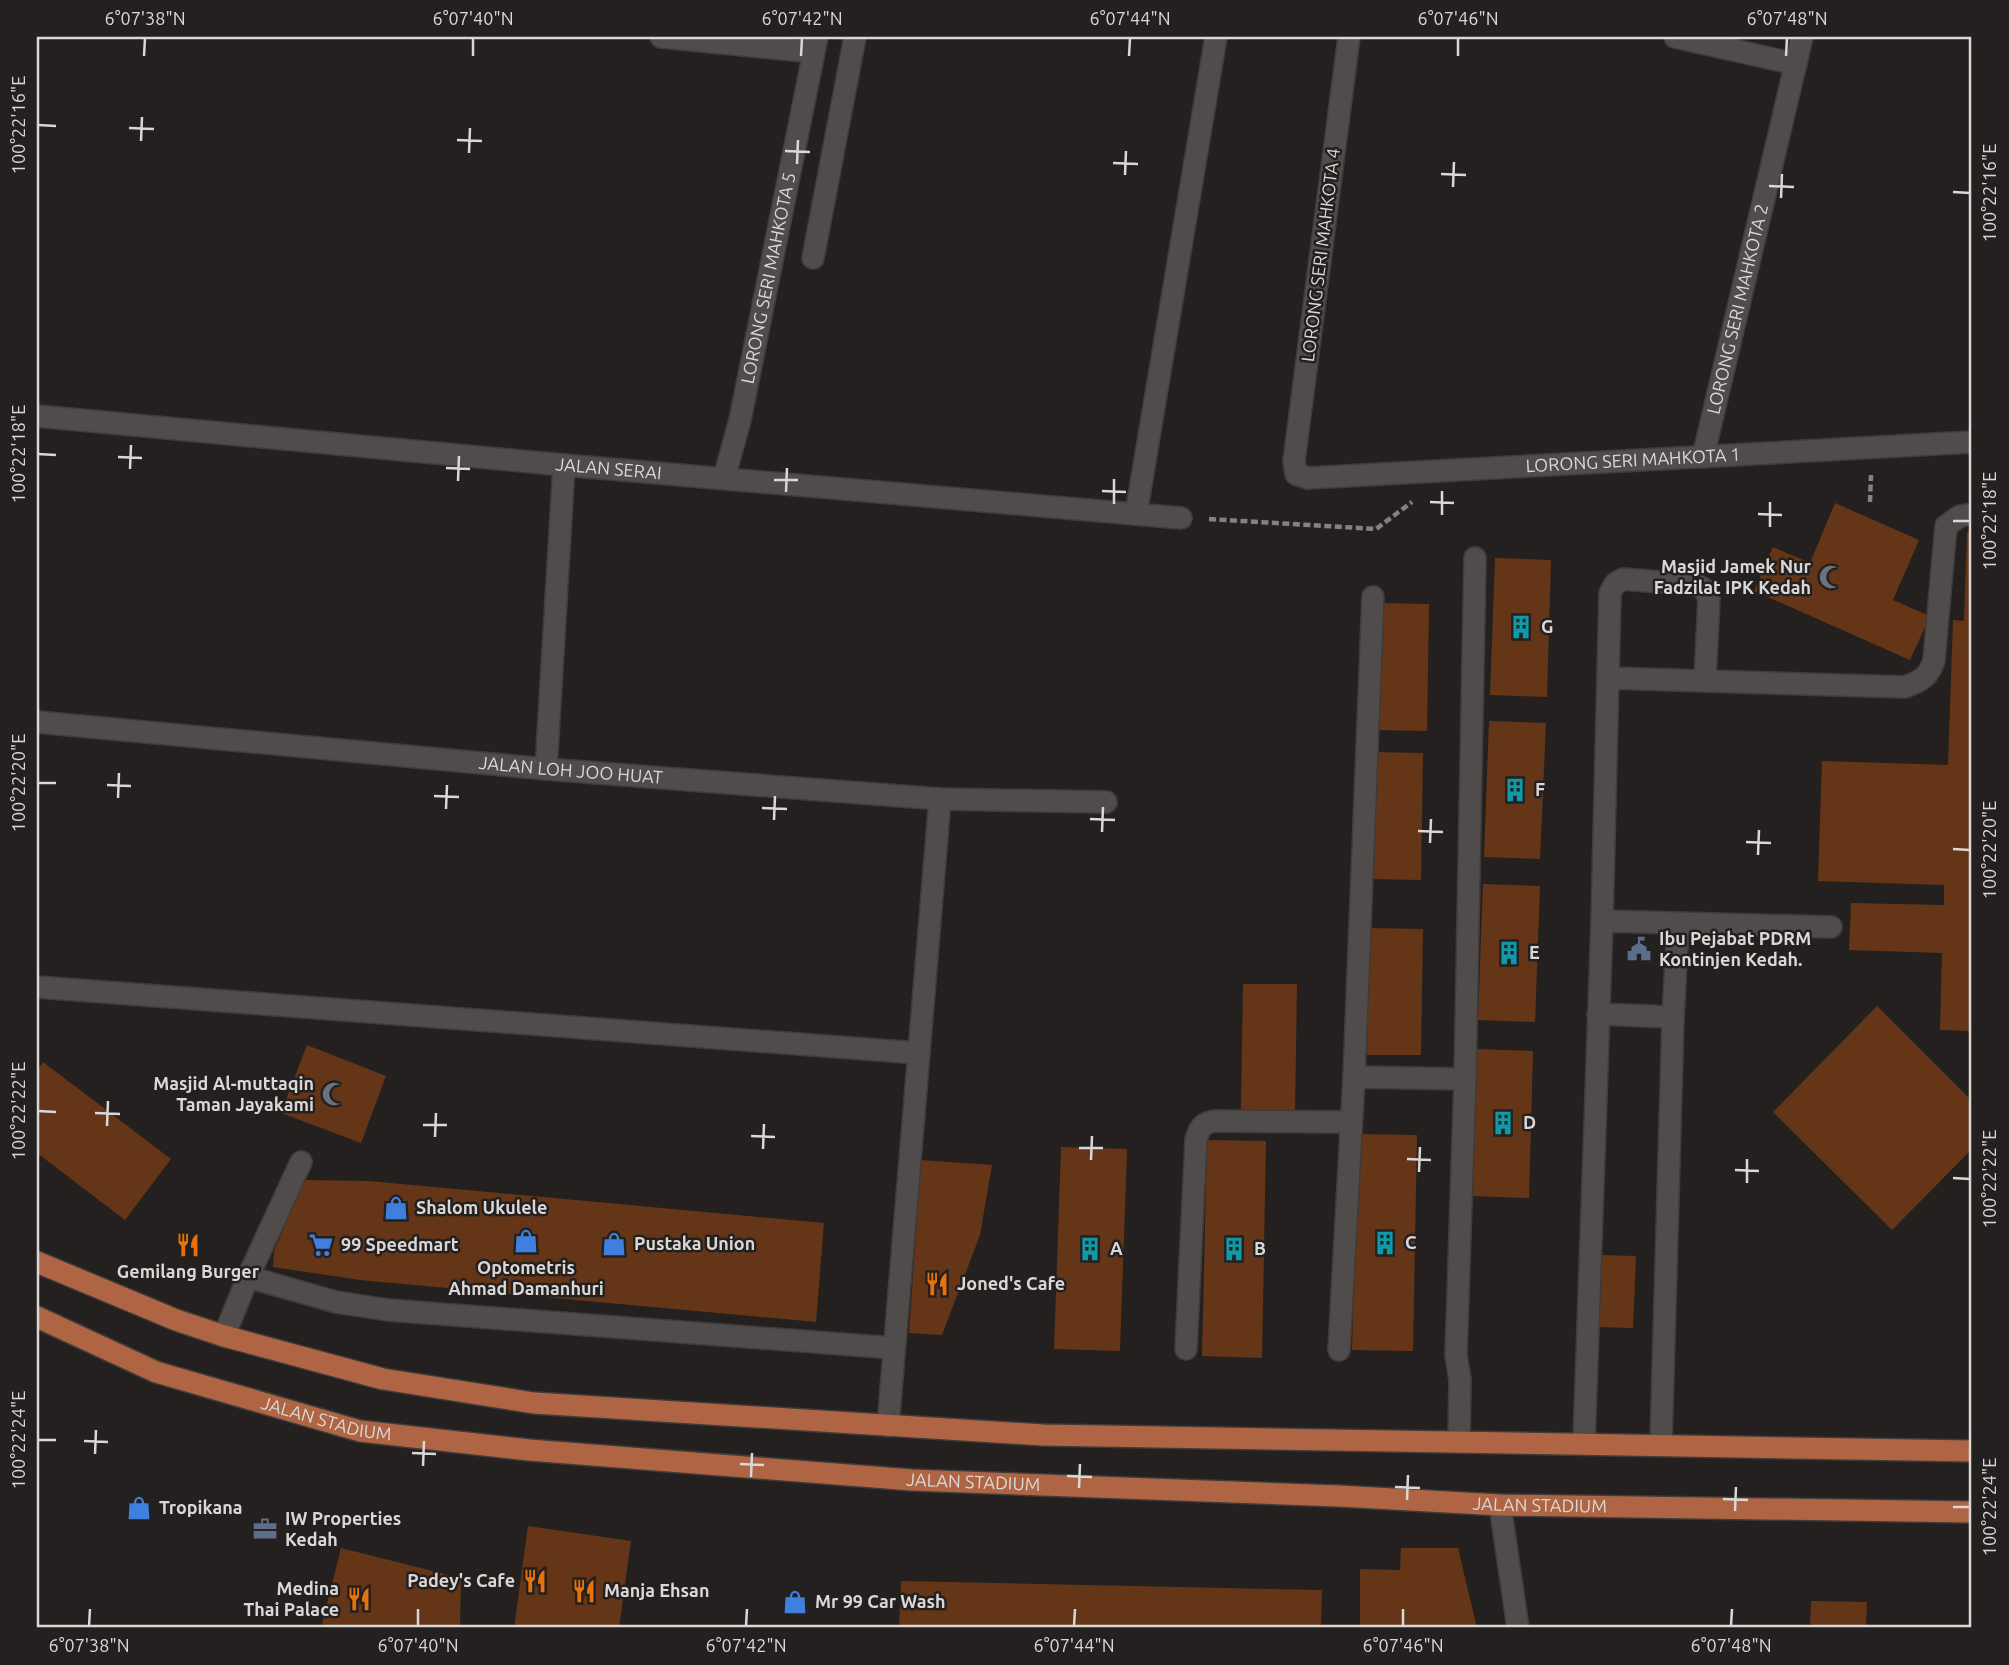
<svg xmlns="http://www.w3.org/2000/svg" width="2009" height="1665" font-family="Ubuntu,sans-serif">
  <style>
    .building { fill: #643617 }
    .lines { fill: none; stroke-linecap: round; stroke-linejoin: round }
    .minor-casing { stroke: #3e3b3a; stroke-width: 24 }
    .major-casing { stroke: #3e3b3a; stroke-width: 24 }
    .path { stroke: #848180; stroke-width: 4.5; stroke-dasharray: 7 3.5; stroke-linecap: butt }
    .minor { stroke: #504c4b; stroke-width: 21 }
    .major { stroke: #af6543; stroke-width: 21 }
    .ticks { fill: none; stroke: #dad8d7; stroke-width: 2.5 }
    .labels { text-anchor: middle; stroke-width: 5; stroke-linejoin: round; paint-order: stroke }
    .street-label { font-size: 18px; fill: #dad8d7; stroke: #24201f }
    .poi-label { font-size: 18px; font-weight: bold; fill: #dad8d7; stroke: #24201f; text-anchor: start }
    .neatline { fill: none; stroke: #dad8d7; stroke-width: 2.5 }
    .ticks-label { font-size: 18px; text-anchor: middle; fill: #dad8d7 }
  </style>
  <rect width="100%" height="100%" fill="#24201f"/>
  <path class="building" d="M1835,503L1919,540L1893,600L1930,616L1910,660L1754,591L1773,547L1810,563Z
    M1967,532H1972V1031L1940,1030L1942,953L1849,950L1851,903L1944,905V885L1818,881L1822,761L1948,765L1953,620L1964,621Z
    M1495,558L1551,560L1547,697L1490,695Z
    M1376,603L1429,604L1427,731L1374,730Z
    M1489,721L1546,723L1540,859L1484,857Z
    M1369,752L1423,753L1421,880L1367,879Z
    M1483,884L1540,886L1535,1022L1478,1020Z
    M1369,928L1423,929L1421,1055H1367Z
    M1243,984H1297L1295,1111L1241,1110Z
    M1877,1006L1972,1101V1149L1892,1230L1773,1112Z
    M307,1045L386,1076L361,1143L281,1113Z
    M1476,1049L1533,1051L1529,1198L1472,1196Z
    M43,1062L171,1159L125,1220L37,1153V1071Z
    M1357,1134L1417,1135L1413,1351L1352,1350Z
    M1207,1140L1266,1141L1262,1358L1202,1356Z
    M1061,1147L1127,1149L1120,1351L1054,1349Z
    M921,1160L992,1165L980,1235L942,1335L909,1333Z
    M304,1180L369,1181L824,1223L816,1322L360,1280L273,1267L274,1251Z
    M1599,1255L1636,1256L1633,1328L1596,1327Z
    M528,1526L631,1541L619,1628H514Z
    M341,1548L461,1578L460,1628H321Z
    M1401,1548H1458L1477,1628H1360V1569L1400,1570Z
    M901,1581L1322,1590L1321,1628H899Z
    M1811,1601L1867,1602L1866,1628H1810Z"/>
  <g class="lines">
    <g class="minor-casing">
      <g id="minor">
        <path d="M661,37L813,52"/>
        <path id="s1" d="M1349,37L1294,461L1296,474L1308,478L1972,442"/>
        <path d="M1675,37L1796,64"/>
        <path d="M813,258L855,37"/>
        <path id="s2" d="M37,416L564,465L1181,518"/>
        <path id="s3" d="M1703,457L1802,37"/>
        <path id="s4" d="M724,478L740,420L817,37"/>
        <path d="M1136,514L1216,37"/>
        <path d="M1373,597L1354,1077L1465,1079"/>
        <path d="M1609,678L1905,687C1921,681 1929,677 1934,660L1946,526L1960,516L1972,514"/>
        <path id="s5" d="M37,722L546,769L940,799L1106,802"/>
        <path d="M546,769L564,465"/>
        <path d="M1602,921L1831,927"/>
        <path d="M37,987L918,1053"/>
        <path d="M1598,1014L1673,1017"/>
        <path d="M248,1277L336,1302L388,1310L894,1348"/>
        <path d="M224,1336L248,1277L301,1162"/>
        <path d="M1186,1349L1196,1140C1199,1128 1203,1122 1216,1121L1351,1122"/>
        <path d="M1339,1350L1354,1077"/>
        <path d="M888,1426L940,799"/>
        <path d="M1459,1442L1460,1380L1456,1355L1465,1079L1475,558"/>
        <path d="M1584,1443L1602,921L1610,593L1615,584L1623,579L1697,585L1705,590L1709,598L1705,681"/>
        <path d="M1661,1445L1673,1017L1678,924"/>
        <path d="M1500,1505L1518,1628"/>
      </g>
    </g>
    <g class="major-casing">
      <g id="major">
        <path d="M37,1262L176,1320L224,1336L383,1379L534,1403L1043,1435L1972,1451"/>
        <path id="s6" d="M37,1317L156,1372L360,1431L529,1450L912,1480L1339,1496L1500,1505L1972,1512"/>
      </g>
    </g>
    <path class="path" d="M1870,502L1871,475
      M1209,519L1376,529L1412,502"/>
    <use href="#minor" class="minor"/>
    <use href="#major" class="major"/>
  </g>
  <path class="ticks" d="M144,56L145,38M473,56V38M801,56L802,38M1129,56L1130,38M1458,56V38M1786,56L1787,38M38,125L56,126M129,128L154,129M457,140L482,141M141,141L142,117M785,151L810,152M469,153L470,128M1113,163L1138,164M797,164L798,140M1441,174L1466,175M1125,175L1126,151M1769,186L1794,187M1453,187L1454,162M1953,192L1970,193M1781,198L1782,174M38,454L56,455M118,457L142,458M446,468L470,469M130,469L131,445M774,480H798M458,481L459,456M1102,491L1126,492M786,492L787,468M1430,502L1454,503M1114,504V479M1758,514L1782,515M1442,515V491M1953,521H1970M1770,527V502M38,783H56M107,785L131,786M434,796L459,797M118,798L119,773M762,808L787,809M446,809L447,785M1090,819L1115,820M774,820L775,796M1418,831L1443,832M1102,832L1103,807M1746,842L1771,843M1430,843L1431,819M1953,849L1970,850M1758,855L1759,830M38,1111L56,1112M95,1113L120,1114M423,1125H447M107,1126L108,1101M751,1136L775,1137M435,1137L436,1113M1079,1148H1103M763,1149L764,1124M1407,1159L1431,1160M1091,1160L1092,1136M1735,1170L1759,1171M1419,1172L1420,1147M1953,1178L1970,1179M1747,1183V1159M38,1440H56M84,1441L108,1442M412,1453L436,1454M95,1454L96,1430M740,1464L764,1465M423,1466L424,1441M1067,1476L1092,1477M751,1477L752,1453M1395,1487L1420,1488M1079,1488L1080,1464M1723,1499L1748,1500M1407,1500L1408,1475M1953,1507H1970M1735,1511L1736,1487M89,1626L90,1609M418,1626V1609M746,1626L747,1609M1074,1626L1075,1609M1403,1626V1609M1731,1626L1732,1609"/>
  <defs>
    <g id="mosque-bare" transform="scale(1.89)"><path d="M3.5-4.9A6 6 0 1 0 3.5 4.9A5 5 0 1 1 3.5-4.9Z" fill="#6b7280" stroke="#24201f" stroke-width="2.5" paint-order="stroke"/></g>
    <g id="building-bare" transform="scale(1.89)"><path d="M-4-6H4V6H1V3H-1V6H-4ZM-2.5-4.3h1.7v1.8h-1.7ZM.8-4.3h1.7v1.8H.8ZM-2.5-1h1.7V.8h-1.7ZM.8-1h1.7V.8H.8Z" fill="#0f9aa8" stroke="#24201f" stroke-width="2.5" paint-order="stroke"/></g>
    <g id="civic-bare" transform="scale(1.89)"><path d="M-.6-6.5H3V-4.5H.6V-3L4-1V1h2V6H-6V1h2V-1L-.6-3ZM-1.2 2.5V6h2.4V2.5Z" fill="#5c6f8a" stroke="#24201f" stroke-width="2.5" paint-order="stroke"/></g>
    <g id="shop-bare" transform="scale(1.89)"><path d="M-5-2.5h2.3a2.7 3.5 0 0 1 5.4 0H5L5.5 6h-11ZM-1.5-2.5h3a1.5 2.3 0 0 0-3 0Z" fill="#3f7fe0" stroke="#24201f" stroke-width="2.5" paint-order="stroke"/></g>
    <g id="restaurant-bare" transform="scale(1.89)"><path d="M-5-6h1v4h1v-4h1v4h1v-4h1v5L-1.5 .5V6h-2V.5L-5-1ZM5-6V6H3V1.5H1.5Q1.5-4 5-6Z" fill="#e8710a" stroke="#24201f" stroke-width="2.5" paint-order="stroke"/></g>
    <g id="supermarket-bare" transform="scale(1.89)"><path d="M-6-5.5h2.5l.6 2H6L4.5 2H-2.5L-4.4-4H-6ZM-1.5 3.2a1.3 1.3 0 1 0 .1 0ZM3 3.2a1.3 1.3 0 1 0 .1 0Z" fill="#3f7fe0" stroke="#24201f" stroke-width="2.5" paint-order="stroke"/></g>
    <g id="office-bare" transform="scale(1.89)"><path d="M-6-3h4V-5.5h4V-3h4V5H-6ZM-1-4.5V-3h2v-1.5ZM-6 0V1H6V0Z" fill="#5c6f8a" stroke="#24201f" stroke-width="2.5" paint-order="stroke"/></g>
  </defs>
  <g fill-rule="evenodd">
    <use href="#mosque-bare" x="1831" y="577"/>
    <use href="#building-bare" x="1521" y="627"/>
    <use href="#building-bare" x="1515" y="790"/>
    <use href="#civic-bare" x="1639" y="949"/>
    <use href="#building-bare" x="1509" y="953"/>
    <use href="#mosque-bare" x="334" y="1094"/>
    <use href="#building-bare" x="1503" y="1123"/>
    <use href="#shop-bare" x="396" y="1208"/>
    <use href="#shop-bare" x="526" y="1241"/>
    <use href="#building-bare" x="1385" y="1243"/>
    <use href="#shop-bare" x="614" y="1244"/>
    <use href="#restaurant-bare" x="188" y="1245"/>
    <use href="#supermarket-bare" x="321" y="1245"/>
    <use href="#building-bare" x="1090" y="1249"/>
    <use href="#building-bare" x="1234" y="1249"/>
    <use href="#restaurant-bare" x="937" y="1284"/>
    <use href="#shop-bare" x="139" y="1508"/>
    <use href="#office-bare" x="265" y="1529"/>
    <use href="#restaurant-bare" x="535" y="1581"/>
    <use href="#restaurant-bare" x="584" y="1591"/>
    <use href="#restaurant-bare" x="359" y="1599"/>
    <use href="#shop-bare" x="795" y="1602"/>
  </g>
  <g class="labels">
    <g class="street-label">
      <text transform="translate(1321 255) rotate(-83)" y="6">LORONG SERI MAHKOTA 4</text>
      <text dy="6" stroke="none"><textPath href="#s4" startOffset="205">LORONG SERI MAHKOTA 5</textPath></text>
      <text dy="6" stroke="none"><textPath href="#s3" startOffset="152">LORONG SERI MAHKOTA 2</textPath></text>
      <text dy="6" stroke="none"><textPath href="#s1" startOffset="779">LORONG SERI MAHKOTA 1</textPath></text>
      <text dy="6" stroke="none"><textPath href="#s2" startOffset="574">JALAN SERAI</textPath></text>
      <text dy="6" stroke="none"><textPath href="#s5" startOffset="536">JALAN LOH JOO HUAT</textPath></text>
      <text dy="6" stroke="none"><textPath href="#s6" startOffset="308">JALAN STADIUM</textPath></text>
      <text dy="6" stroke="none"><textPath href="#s6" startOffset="959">JALAN STADIUM</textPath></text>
      <text dy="6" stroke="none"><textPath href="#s6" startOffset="1526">JALAN STADIUM</textPath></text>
    </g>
    <g class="poi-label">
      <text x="1811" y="573" text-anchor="end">Masjid Jamek Nur<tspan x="1811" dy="21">Fadzilat IPK Kedah</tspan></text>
      <text x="1541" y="633">G</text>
      <text x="1535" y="796">F</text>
      <text x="1659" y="945">Ibu Pejabat PDRM<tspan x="1659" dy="21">Kontinjen Kedah.</tspan></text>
      <text x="1529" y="959">E</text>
      <text x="314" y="1090" text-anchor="end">Masjid Al-muttaqin<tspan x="314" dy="21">Taman Jayakami</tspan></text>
      <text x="1523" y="1129">D</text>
      <text x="416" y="1214">Shalom Ukulele</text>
      <text x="1405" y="1249">C</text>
      <text x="634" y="1250">Pustaka Union</text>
      <text x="341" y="1251">99 Speedmart</text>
      <text x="1110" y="1255">A</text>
      <text x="1254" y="1255">B</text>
      <text x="526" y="1274" text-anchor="middle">Optometris<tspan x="526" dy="21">Ahmad Damanhuri</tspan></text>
      <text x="188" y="1278" text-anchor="middle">Gemilang Burger</text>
      <text x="957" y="1290">Joned's Cafe</text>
      <text x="159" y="1514">Tropikana</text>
      <text x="285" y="1525">IW Properties<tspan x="285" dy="21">Kedah</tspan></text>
      <text x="515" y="1587" text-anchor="end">Padey's Cafe</text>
      <text x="339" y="1595" text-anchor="end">Medina<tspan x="339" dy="21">Thai Palace</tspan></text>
      <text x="604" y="1597">Manja Ehsan</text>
      <text x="815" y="1608">Mr 99 Car Wash</text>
    </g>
  </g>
  <rect width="2009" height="1665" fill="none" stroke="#24201f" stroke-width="77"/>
  <rect x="38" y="38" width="1932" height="1588" class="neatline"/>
  <g class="ticks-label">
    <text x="145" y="25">6°07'38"N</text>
    <text x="473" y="25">6°07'40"N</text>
    <text x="802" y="25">6°07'42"N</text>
    <text x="1130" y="25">6°07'44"N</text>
    <text x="1458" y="25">6°07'46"N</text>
    <text x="1787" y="25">6°07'48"N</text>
    <text transform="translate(19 125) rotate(-90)" y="6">100°22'16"E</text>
    <text transform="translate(1990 193) rotate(-90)" y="6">100°22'16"E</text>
    <text transform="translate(19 454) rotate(-90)" y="6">100°22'18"E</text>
    <text transform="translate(1990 521) rotate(-90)" y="6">100°22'18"E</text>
    <text transform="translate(19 783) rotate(-90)" y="6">100°22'20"E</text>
    <text transform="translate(1990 850) rotate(-90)" y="6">100°22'20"E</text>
    <text transform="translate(19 1111) rotate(-90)" y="6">100°22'22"E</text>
    <text transform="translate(1990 1179) rotate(-90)" y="6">100°22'22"E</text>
    <text transform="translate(19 1440) rotate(-90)" y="6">100°22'24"E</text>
    <text transform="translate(1990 1507) rotate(-90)" y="6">100°22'24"E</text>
    <text x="89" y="1652">6°07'38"N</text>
    <text x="418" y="1652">6°07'40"N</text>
    <text x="746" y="1652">6°07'42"N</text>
    <text x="1074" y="1652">6°07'44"N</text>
    <text x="1403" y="1652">6°07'46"N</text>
    <text x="1731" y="1652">6°07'48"N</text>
  </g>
</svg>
